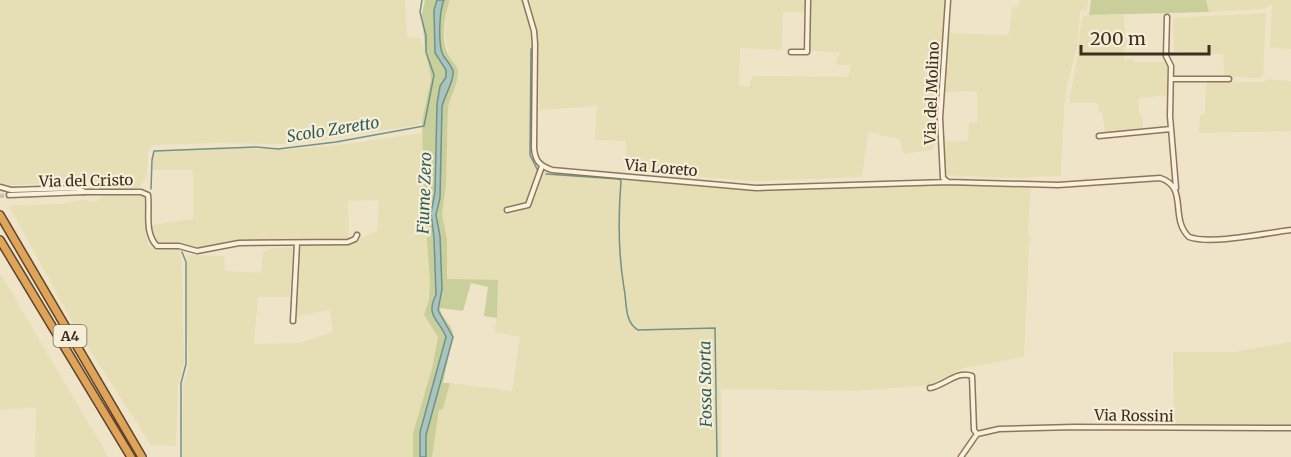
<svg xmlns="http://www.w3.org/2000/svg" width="1291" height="457" font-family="Merriweather,serif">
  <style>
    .farmland { fill: #e6deb5; fill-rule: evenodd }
    .green { fill: #c9cf9b }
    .water { fill: #a9c4bc; stroke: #6f938a; stroke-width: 1.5 }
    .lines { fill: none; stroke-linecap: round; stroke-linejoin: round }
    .stream { stroke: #6f938a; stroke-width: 1.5 }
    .street-tunnel { stroke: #ccc0a6; stroke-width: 4; stroke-dasharray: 4 2; stroke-linecap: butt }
    .street-casing { stroke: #8d765c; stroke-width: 7 }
    .highway-casing { stroke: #5b4430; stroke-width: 10 }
    .street { stroke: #faf1dc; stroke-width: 4 }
    .highway { stroke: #e0a458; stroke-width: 7 }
    .labels { text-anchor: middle; stroke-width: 4.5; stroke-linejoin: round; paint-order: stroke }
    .shield { fill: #f7eed8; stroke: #756857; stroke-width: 1.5 }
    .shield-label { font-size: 14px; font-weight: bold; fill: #3d2e20 }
    .street-label { font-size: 15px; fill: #3d2e20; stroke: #f7eed8 }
    .water-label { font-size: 16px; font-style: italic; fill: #2f5d5a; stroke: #f7eed8 }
  </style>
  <rect width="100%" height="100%" fill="#f0e4c8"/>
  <path class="farmland" d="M0,0H405L407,37L420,38L425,49L431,78L422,122L419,125L292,144L217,143L152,145L148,153L147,174L139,188L100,189L98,183L93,182L11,185L3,184L0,182Z
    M450,0H524L532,39L533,131L537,159L546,169L754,187L831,184H1031L1028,236L1032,240L1029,243L1024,357L964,368L930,385L855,391L721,389V457H432L439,409L443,408L450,383L512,391L520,337L494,332L497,318L498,280H447V239L442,215L446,185L448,108L450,96L456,85L455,63L449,57L444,33L445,13Z
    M530,0H805V12H783L782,50L740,48L739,86L749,87L752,76L848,77L851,65H837L836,63L840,52L806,51L807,0H947L936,136L933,150L903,154L900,139L868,132L862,177L754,181L626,171V141L595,140L597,106L539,110L538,39Z
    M1020,0H1088L1087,10L1080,11L1078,43L1067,85L1064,107L1061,176L1011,178L944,175L941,142L968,141L969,123H977V91L943,92L948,33L1009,35L1012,7H1019Z
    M1206,0H1291V49L1270,47L1272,5H1268L1266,9L1209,12Z
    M1266,13L1263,75L1260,78L1224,77L1223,54H1190L1174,51L1173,18Z
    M1089,15H1124L1125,38L1147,37V46L1125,47L1124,59H1134V62H1167L1168,95L1138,98L1139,114H1142L1143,130L1108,133L1105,132L1102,112L1098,111L1099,103H1069L1077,59L1082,17Z
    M1268,79L1291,81V131L1199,133L1200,115H1205L1206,82H1263Z
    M422,133L430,282L429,299L426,306L438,337L432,368L413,432V457H182L183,385L189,367L186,309L187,255L224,256L225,271L261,273L263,253L266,250L273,248L293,247L290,297H258L254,344L299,343L333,332L330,310L297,316L296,240L229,242L198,249L158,247L153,244L149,238V229L151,225L193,219V170H152L153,151L215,147L284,150L339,145ZM379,200L377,231L349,243L348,201Z
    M103,195L143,196L145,200L146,237L149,246L158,251L179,249L182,263L184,364L178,386L176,446L151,445L74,325L9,206L62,204L80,200L96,202Z
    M0,273L105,451L108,457H35L36,407L0,410Z
    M1291,342V425H1174L1173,352H1234Z"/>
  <path class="green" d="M425,0H437L434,10V33L438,60L446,70V77L440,86L437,104L435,192L431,213L434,238L436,295C426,314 439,321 446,337L420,432V457H413V433L432,368L438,337L424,315L429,299L430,282L424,197L422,122L431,78L425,49L423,27L422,13Z
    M444,0H450C444,16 440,40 449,56C452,62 457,64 458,72C458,85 450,96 448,108L446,185L442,215L447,239V279L498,280L497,318L484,316L488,287L471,283L463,311L440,308C441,320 454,324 453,337L438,310L442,289L436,215L440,198L442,107C444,96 455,80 453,71C452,66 446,60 443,55C438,45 439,10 444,0Z
    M1091,0H1206L1209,12L1089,15Z
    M451,345L443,383H450L443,409L439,410L432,457H426V435Z"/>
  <path class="water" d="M437,0H444C439,11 438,45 443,55C446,60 452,66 453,71C455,80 444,96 442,107L440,198L436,215L440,236L442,289L438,310L453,337L426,435V457H420V432L446,337C439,319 425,316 436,295L434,238L431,213L435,192L437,104L440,86L446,77V70L435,53L434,10Z"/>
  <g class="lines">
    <path class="stream" d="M527,0L536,31L537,44
      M534,47L531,49L530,155L538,171
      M546,174L619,179L621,181C618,218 618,252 624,288C627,302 624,322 638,330L715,328L717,457
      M151,189L152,160L154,151L256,147L278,149L336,142L424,126L434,75L426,52V36L420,12L422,0
      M181,457V383L186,364V262L182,252"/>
    <path class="street-tunnel" d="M0,196L9,195"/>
    <g class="street-casing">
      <path id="street" d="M525,0L534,31L535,44L534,148C535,161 540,166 552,170L756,188L948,182
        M948,0L940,118L943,178L948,182L1058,185L1160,178C1189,187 1169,218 1189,237C1212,245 1266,233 1291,230
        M1167,17L1166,56L1171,66L1170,116L1176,188
        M791,52H807L808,0
        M1171,79H1229
        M1099,136L1171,129
        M0,187L11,190L77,188L85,192
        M9,195L85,192H141L148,195C150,211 144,233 157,246H179L197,251L239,243L348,242L355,239L357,235
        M507,210L528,205L542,166
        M293,321L297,243
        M930,388C944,386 957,370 972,376L974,430L977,434
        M961,457L977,434L999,429L1074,427L1291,428"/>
    </g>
    <g class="highway-casing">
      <path id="highway" d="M0,215L142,457
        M0,240L131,457"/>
    </g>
    <use href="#street" class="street"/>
    <use href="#highway" class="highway"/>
  </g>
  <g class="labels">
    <rect class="shield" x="53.5" y="325" width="33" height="22" rx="4.5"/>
    <g class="shield-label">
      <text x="70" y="341">A4</text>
    </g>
    <g class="street-label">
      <text transform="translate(932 93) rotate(-88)" y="5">Via del Molino</text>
      <text transform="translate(661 168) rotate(5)" y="5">Via Loreto</text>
      <text transform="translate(86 181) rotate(-1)" y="5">Via del Cristo</text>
      <text transform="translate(1134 416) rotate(1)" y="5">Via Rossini</text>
    </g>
    <g class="water-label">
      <text transform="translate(333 129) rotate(-9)" y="6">Scolo Zeretto</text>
      <text transform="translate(424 193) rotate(-88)" y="6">Fiume Zero</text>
      <text transform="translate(705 384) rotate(-91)" y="6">Fossa Storta</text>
    </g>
  </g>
  <path d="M1081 45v9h128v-9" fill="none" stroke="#3d2e20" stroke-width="3"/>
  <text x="1090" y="45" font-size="18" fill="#3d2e20" stroke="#f7eed8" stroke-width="4.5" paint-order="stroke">200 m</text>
</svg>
